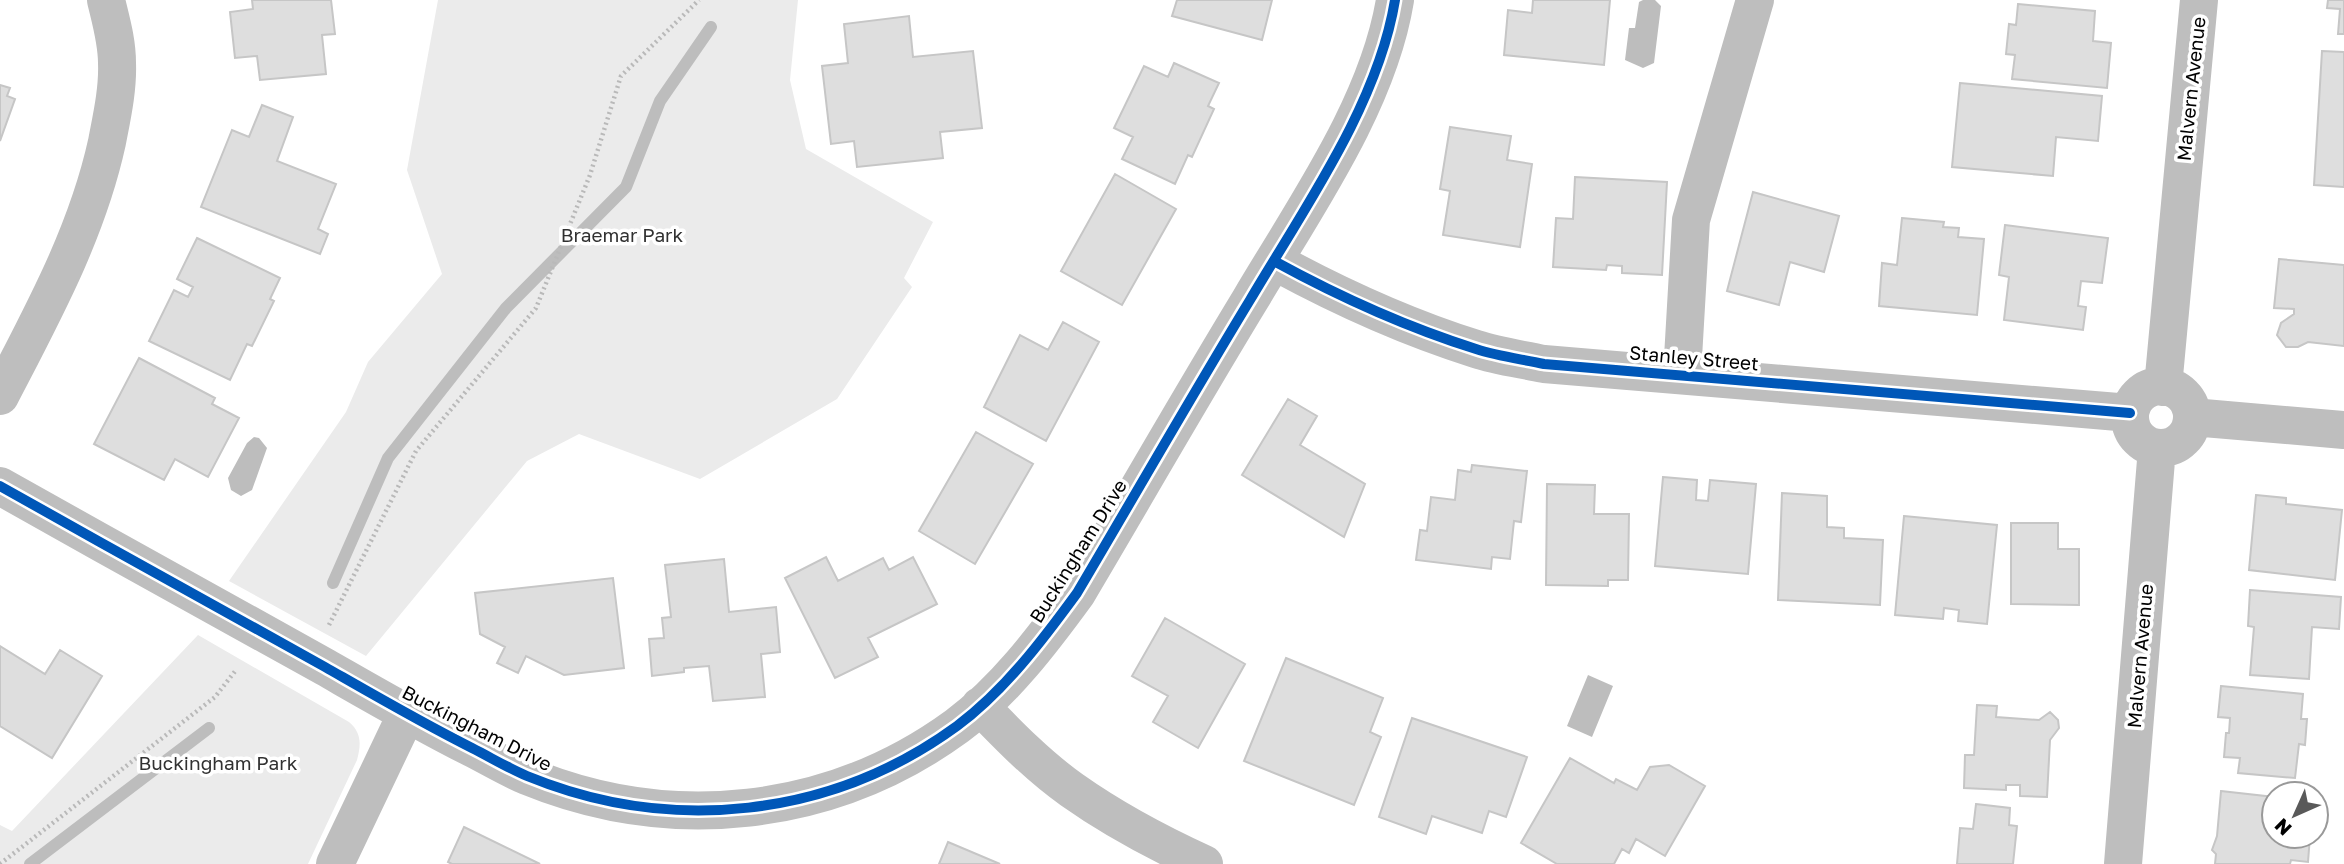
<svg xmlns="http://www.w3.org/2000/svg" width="2344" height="864" font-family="'Golos Text',sans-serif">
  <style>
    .green { fill: #ebebeb }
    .water { fill: #bdbdbd }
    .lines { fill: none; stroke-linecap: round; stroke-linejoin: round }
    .stream { stroke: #bdbdbd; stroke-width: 12 }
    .building { fill: #dedede; stroke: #c6c6c6; stroke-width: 2 }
    .path { stroke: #b9b9b9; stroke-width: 4.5; stroke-dasharray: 2 3.5; stroke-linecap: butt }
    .minor { stroke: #bebebe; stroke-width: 38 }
    .cycleway-casing { stroke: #fff; stroke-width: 15 }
    .cycleway { stroke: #0057b8; stroke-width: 10 }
    .labels { text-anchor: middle; stroke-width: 7; stroke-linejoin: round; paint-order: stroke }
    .street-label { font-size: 19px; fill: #000; stroke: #fff }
    .park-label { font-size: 19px; fill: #313131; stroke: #fff }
  </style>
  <rect width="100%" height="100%" fill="#fff"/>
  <path class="green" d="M438,0H798L790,80L806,149L933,222L904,278L912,287L837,399L700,479L579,434L527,461L366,656L229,581L346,412L368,362L442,274L407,170Z
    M198,635L349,722C362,733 361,745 357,760L308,864H0V825L12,831Z"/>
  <path class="water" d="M1643,0H1655L1661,6L1654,63L1643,68L1625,60L1629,28H1635L1639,2Z
    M254,437L259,438L267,448L252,490L241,496L231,490L228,478L247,443Z
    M1588,675L1613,686L1592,737L1567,726Z"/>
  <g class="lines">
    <path class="stream" d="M333,583L388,458L506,308L626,187L660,101L711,27
      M30,864L209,728"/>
  </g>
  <path class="building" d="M252,0H331L335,34L322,35L326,74L260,80L257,56L235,58L230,12L253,9Z
    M1177,0H1272L1262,40L1172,16Z
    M1533,0H1610L1604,65L1504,55L1508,10L1532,13Z
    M2328,0H2344V34H2338L2340,9L2327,8Z
    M2018,4L2095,11L2093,41L2111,43L2107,88L2012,79L2015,55L2006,54L2009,24L2016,25Z
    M909,16L913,57L973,51L982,128L940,132L943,158L857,167L854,141L831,144L822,66L848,63L844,24Z
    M2322,51L2344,52V187L2314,185Z
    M1174,63L1219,83L1208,106L1214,109L1192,157L1188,155L1175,184L1122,159L1133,137L1114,128L1144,66L1168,77Z
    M1960,83L2102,96L2098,141L2056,137L2053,176L1952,167Z
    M0,85L10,88L7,96L15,99L0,141Z
    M262,105L293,117L277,161L336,184L318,229L328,234L320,254L201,207L232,130L249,137Z
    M1450,127L1511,136L1507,160L1532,164L1520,247L1443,235L1450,191L1440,189Z
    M1115,174L1176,209L1122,305L1061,271Z
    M1575,177L1667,182L1662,275L1622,273V266L1607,265L1606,270L1553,267L1556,218L1573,219Z
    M1753,192L1839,216L1824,272L1790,262L1779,305L1727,291Z
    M1902,218L1944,222L1943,227L1959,228L1958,237L1984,239L1977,315L1879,306L1882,263L1897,265Z
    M2005,225L2108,238L2102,283L2081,281L2078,306L2086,307L2083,330L2004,320L2009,277L1999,275Z
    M197,238L280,278L270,299L274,301L252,346L247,344L230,380L149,341L174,290L188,297L193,287L177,279Z
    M2279,259L2344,265V346L2308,342L2298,347H2286L2277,335L2281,323L2294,314V309L2274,308Z
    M1063,322L1099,342L1046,441L984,407L1020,335L1048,350Z
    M139,358L215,398L212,404L239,418L208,477L175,459L164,480L94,444Z
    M1288,399L1317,416L1300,445L1365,484L1344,537L1242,475Z
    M976,432L1033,464L975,564L919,531Z
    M1472,465L1527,471L1521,522L1514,521L1510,559L1492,557L1491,569L1416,560L1420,530L1427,531L1431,497L1455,500L1458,470L1471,472Z
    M1663,477L1697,480L1696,500L1708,501L1710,480L1756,484L1748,574L1655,566Z
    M1547,484L1595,485L1594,514H1629L1628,580H1608V586L1546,585Z
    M1782,493L1827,496V527L1844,528V538L1883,540L1880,605L1778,600Z
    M2256,495L2286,498V504L2342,510L2335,580L2249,570Z
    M1904,516L1997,525L1987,624L1958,621L1959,610L1944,608L1943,619L1895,615Z
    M2011,523H2058V549H2079V605L2011,604Z
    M826,557L838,581L883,558L889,570L913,557L937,604L868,638L878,657L835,678L785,578Z
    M724,559L729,612L776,607L780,652L761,654L765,697L713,701L709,666L684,668V672L652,676L649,639L664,638L662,618L671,617L665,565Z
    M613,578L624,668L564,675L526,656L518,673L497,663L505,647L480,634L475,593Z
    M2250,590L2341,597L2339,629L2312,627L2309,679L2250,675L2254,627L2248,626Z
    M1165,618L1245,664L1198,748L1153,722L1168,696L1132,676Z
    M0,646L45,674L60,650L102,676L52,758L0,726Z
    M1286,658L1383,698L1370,732L1381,737L1354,805L1244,761Z
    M2221,686L2303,694L2301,719H2307L2305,745L2299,744L2295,778L2238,773L2240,758L2224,757L2226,733H2229L2230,718L2218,717Z
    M1977,705L1997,706L1996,717L2039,720L2050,712L2058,720L2059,728L2050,740L2047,797L2020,796V785H2006V790L1964,788L1965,755H1974Z
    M1412,718L1527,757L1506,817L1489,811L1482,833L1432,816L1426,834L1379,817Z
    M1570,758L1614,783L1616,779L1637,790L1650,767L1669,765L1705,786L1665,856L1636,839L1629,853L1622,849L1614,864H1557L1521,843Z
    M2221,791L2274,797V836H2310L2308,862L2291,860L2290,864H2215L2216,854L2212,850L2217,836Z
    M2316,801L2325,802L2322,828H2316Z
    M1976,804L2010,808L2009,825L2017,826L2013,864H1957L1960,828L1973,829Z
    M464,827L540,864H452L448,862Z
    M948,842L1000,864H939Z"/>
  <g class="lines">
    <path class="path" d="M329,625L416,451L536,308L590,175L621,76L699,0
      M0,864L215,697L236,670"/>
    <path class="minor" d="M1274,261C1338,296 1406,327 1476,349C1497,356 1521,359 1544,364L2130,413
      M1682,375L1691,220L1755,0
      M2130 417a31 31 0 1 1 62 0a31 31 0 1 1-62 0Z
      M2163,387L2199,0
      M0,396C43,313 87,233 107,142C112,116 118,89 117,63C117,41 111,21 106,0
      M2192,417L2344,430
      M0,486C108,547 217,607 325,667C374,695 422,723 472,748C490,757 508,768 527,776C671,835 831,818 957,726C1004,691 1042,641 1077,593C1135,495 1191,397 1250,300C1303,210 1378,105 1395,0
      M980,706C1008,735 1038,766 1072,790C1113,819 1158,843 1204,864
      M335,864L407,713
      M2123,864L2157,448"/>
    <g class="cycleway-casing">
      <path id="cycleway" d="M1274,261C1338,296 1406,327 1476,349C1497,356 1521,359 1544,364L2130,413
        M0,486C108,547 217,607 325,667C374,695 422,723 472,748C490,757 508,768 527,776C671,835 831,818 957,726C1004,691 1042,641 1077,593C1135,495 1191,397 1250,300C1303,210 1378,105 1395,0"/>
    </g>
    <use href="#cycleway" class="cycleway"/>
  </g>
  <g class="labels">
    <g class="street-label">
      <text transform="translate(2191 89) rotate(-84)" y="7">Malvern Avenue</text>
      <text transform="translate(1694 358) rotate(5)" y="7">Stanley Street</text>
      <text transform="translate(1078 551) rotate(-58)" y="7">Buckingham Drive</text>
      <text transform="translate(2140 656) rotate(-85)" y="7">Malvern Avenue</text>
      <text transform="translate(477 728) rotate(27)" y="7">Buckingham Drive</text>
    </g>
    <g class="park-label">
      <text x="622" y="242">Braemar Park</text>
      <text x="218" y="770">Buckingham Park</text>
    </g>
  </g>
  <g transform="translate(2295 815) rotate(225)"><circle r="33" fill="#ffffff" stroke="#999999" stroke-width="2"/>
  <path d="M0-5L12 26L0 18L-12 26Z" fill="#595959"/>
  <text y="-10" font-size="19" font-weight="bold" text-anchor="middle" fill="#000000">N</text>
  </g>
</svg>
